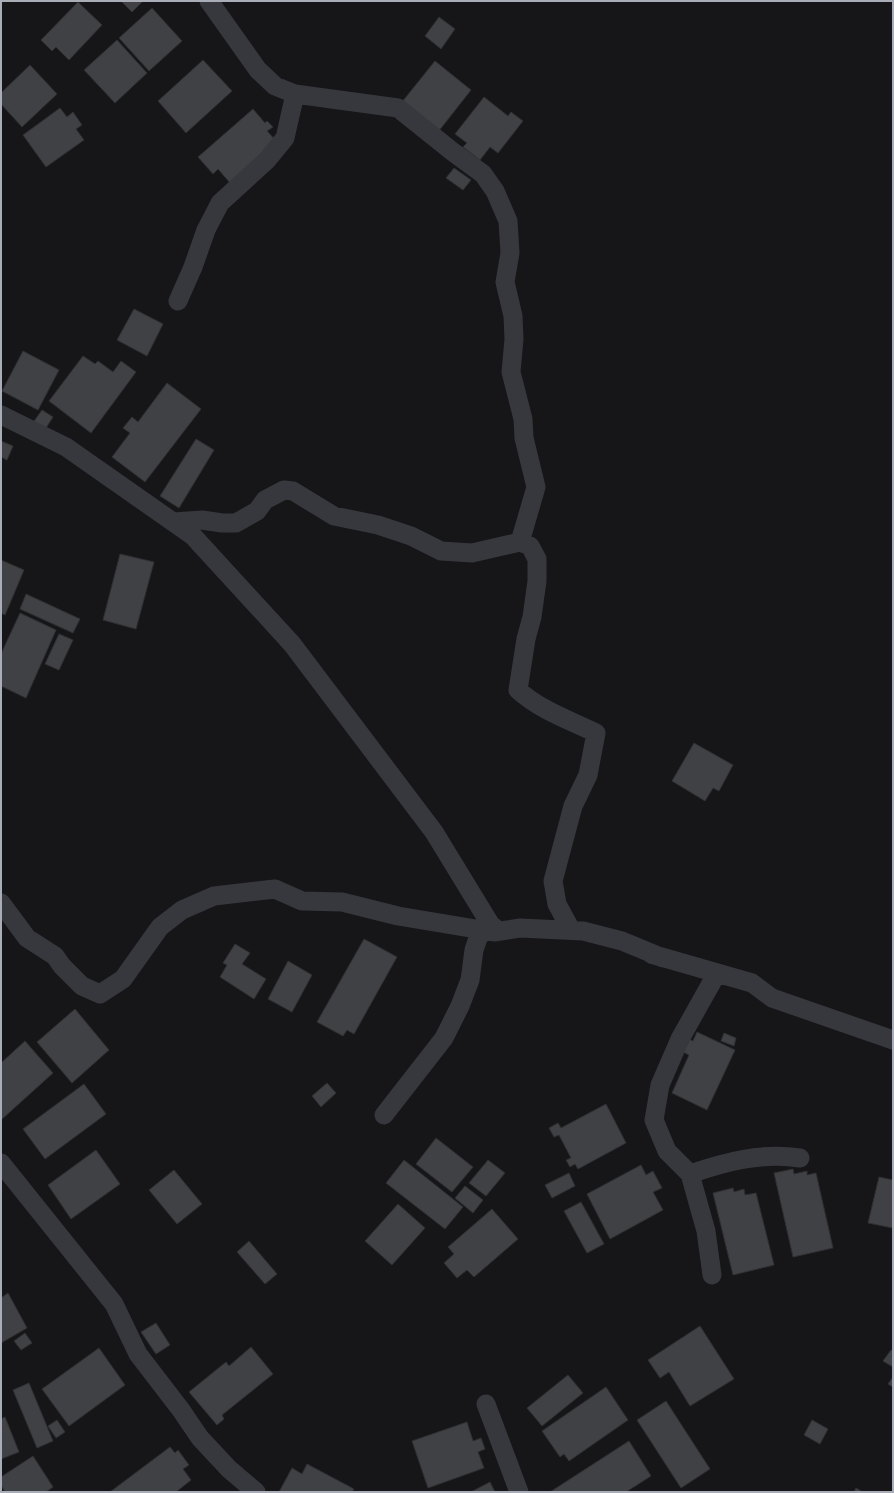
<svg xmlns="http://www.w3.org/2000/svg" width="894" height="1493" font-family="Helvetica,sans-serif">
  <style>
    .building { fill: #404145; stroke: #303034 }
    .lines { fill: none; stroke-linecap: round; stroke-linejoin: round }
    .minor { stroke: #37383d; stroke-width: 19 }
  </style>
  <rect width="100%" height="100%" fill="#161618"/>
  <path class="building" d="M121,1H143L132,12Z
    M78,2L102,25L69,60L56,47L52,51L41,40Z
    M152,8L182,41L149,71L119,38Z
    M439,17L455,29L441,49L425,36Z
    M117,40L147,73L115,103L84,70Z
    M203,60L232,91L186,133L158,101Z
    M435,61L471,90L438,132L402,102Z
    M30,65L57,94L22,127L1,104V93Z
    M484,97L508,116L511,112L523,121L498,153L490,147L480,160L463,147L467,143L455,134Z
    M60,108L67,117L73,112L82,125L76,129L84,140L46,167L23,135Z
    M253,109L265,123L267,121L273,127L267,131L278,143L231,184L218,169L213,174L198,157Z
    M454,168L471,180L463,190L446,178Z
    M134,309L163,324L147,356L117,340Z
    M23,351L59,370L38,410L2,391Z
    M83,356L95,364L98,361L113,372L121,361L136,372L91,433L49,401Z
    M167,383L201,409L145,482L112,457L130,433L123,428L132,417L138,422Z
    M42,410L53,417L44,431L32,424Z
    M196,439L214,450L179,508L160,496Z
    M1,441L13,446L7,460L1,457Z
    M120,554L154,562L136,629L103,620Z
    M1,560L24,570L5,615L1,613Z
    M26,594L80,619L73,633L20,609Z
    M20,613L56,630L26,698L1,686V654Z
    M59,634L73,640L59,670L45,664Z
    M694,743L733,765L719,791L713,788L705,801L672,781Z
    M364,939L397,957L354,1034L347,1030L343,1036L317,1022Z
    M235,944L250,953L242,964L266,979L254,999L220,977L227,965L223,963Z
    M288,961L312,975L292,1012L268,999Z
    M75,1009L109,1050L72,1083L37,1042Z
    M697,1032L735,1050L707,1110L672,1093L689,1055L681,1051L687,1038L693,1041Z
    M724,1033L736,1038L734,1046L721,1041Z
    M25,1041L53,1073L1,1120V1063Z
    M327,1083L336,1093L321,1107L312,1096Z
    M84,1084L106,1114L45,1159L23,1129Z
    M606,1104L626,1143L578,1169L575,1164L570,1167L566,1160L571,1158L559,1135L554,1137L549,1128L558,1123L561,1128Z
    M436,1138L473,1167L452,1192L416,1164Z
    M96,1150L120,1184L71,1219L48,1185Z
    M404,1160L463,1207L445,1229L386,1183Z
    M488,1160L505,1173L486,1196L469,1183Z
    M641,1165L646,1175L653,1171L662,1188L653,1192L663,1210L610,1239L587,1194Z
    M793,1169L794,1174L807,1171V1175L816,1173L833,1248L793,1257L774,1173Z
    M174,1170L202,1204L177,1224L149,1190Z
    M569,1173L575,1186L552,1198L545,1185Z
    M879,1177L893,1180V1228L868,1223Z
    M465,1186L483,1200L473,1213L455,1198Z
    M733,1188L734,1192L744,1189L745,1195L756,1193L774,1265L733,1275L713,1193Z
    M581,1202L604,1244L587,1253L564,1211Z
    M398,1204L425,1228L392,1265L365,1241Z
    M492,1209L518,1239L474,1277L467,1270L457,1278L444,1263L454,1254L448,1247Z
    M249,1241L277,1274L265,1284L237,1252Z
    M8,1293L27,1328L1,1343V1298Z
    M156,1323L170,1345L156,1354L141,1332Z
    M700,1326L734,1379L690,1406L669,1372L660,1378L648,1360Z
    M25,1333L32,1343L21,1350L14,1341Z
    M251,1347L273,1374L222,1415L224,1419L217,1425L189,1392L226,1362L229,1366Z
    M99,1348L125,1385L69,1426L42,1389Z
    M891,1350L893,1351V1367L883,1361Z
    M568,1375L583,1393L542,1426L527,1408Z
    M893,1377V1387L888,1384Z
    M29,1383L53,1441L37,1448L13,1390Z
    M606,1387L628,1420L569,1461L564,1454L560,1457L542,1431Z
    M666,1401L710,1469L681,1488L637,1420Z
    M5,1417L19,1452L1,1459V1419Z
    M57,1420L65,1432L56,1438L48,1426Z
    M812,1420L828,1429L820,1444L804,1435Z
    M467,1422L473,1441L481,1438L485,1449L478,1452L484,1468L428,1488L412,1441Z
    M629,1441L651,1476L626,1492H550Z
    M170,1447L175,1453L178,1450L189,1465L183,1469L191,1480L176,1492H110Z
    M33,1456L53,1487L46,1492H5L1,1485V1477Z
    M307,1464L354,1489L352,1492H279L292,1468L302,1474Z
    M490,1482L495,1492H471Z
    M856,1488L863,1492H854Z"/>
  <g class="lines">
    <path class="minor" d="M209,1L258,70L275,86L295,94L398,108L453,152L483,174L495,191L508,221L510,253L505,282L513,316L514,339L511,372L523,419L524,438L536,487L520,542
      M178,301L193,267L206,230L220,203L267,160L285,138L295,94
      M1,415L66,447L193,536L292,644L434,832L492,927
      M174,522L202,520L222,523H236L257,511L265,500L284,490L293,491L334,516L378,525L411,536L441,551L472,553L520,542L530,546L537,559V581L532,617L526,639L518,690C540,710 569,720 596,733L588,775L573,806L553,881L557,904L571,930
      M1,903L27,938L55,956L62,966L82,986L100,994L123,979L160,927L182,910L214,896L275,889L302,901L342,902L398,916L494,932L520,928L583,931L622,941L663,958
      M651,954L752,983L772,998L893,1040
      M717,973L680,1039L660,1085L654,1120L667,1151L690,1174C725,1162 762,1152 800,1158
      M384,1115L444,1038L460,1006L470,980L474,950L479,935L494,927
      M1,1163L114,1304L138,1354L181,1410L200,1438L229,1469L256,1492
      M690,1174L706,1231L712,1275
      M486,1404L519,1492"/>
  </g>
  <rect width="894" height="1493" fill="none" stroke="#a8adb8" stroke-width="4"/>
</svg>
